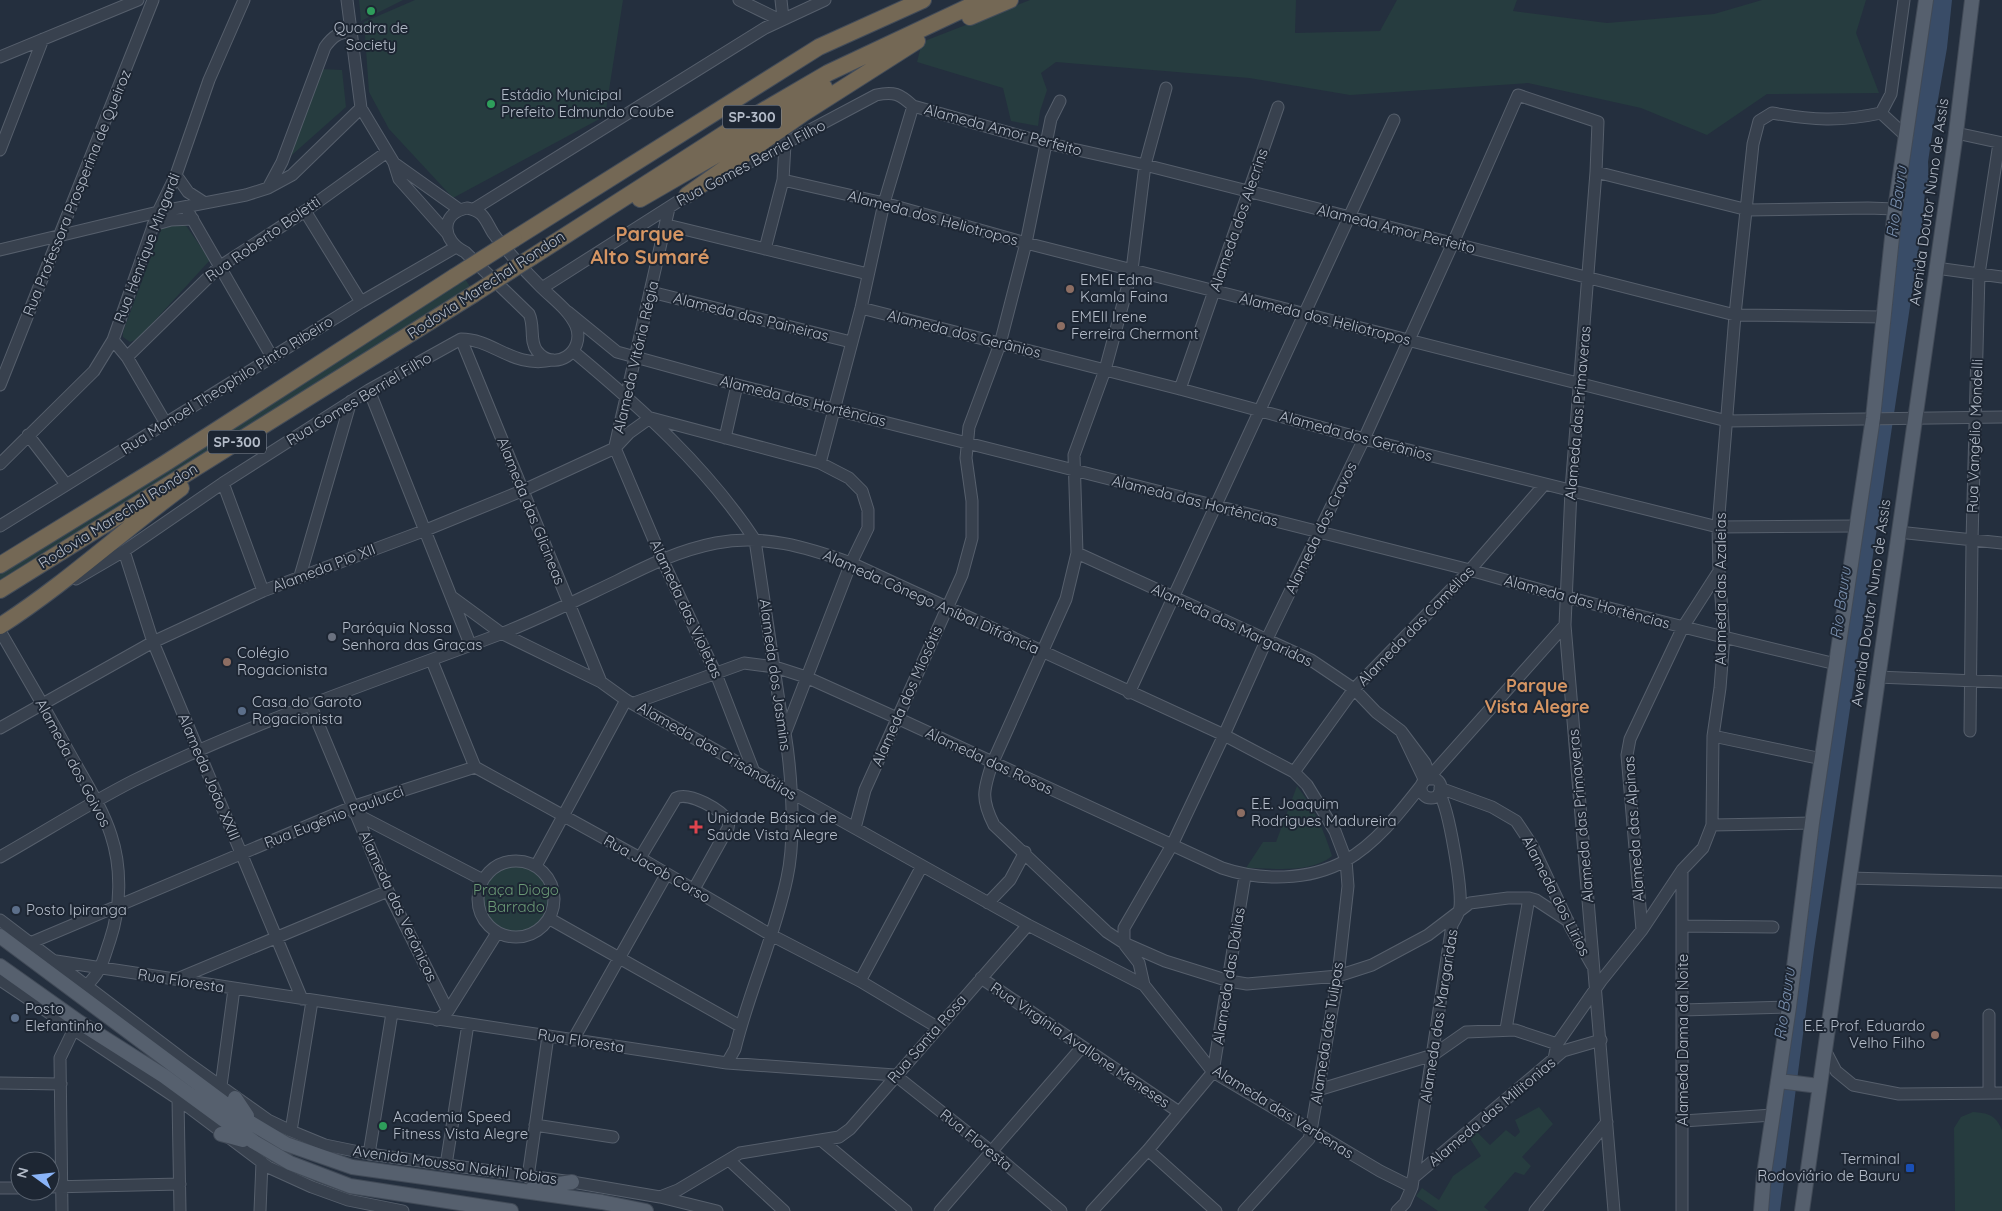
<svg xmlns="http://www.w3.org/2000/svg" width="2002" height="1211" font-family="Quicksand,sans-serif">
  <style>
    .green { fill: #263c3f }
    .water { fill: #394c67 }
    .lines { fill: none; stroke-linecap: round; stroke-linejoin: round }
    .minor-casing { stroke: #565f6c; stroke-width: 13 }
    .major-casing { stroke: #414a57; stroke-width: 16 }
    .highway-casing { stroke: #434c59; stroke-width: 18 }
    .minor { stroke: #38414e; stroke-width: 11 }
    .major { stroke: #56606e; stroke-width: 14 }
    .highway { stroke: #746855; stroke-width: 16 }
    .highway-bridge-casing { stroke: #434c59; stroke-width: 18; stroke-linecap: butt }
    .highway-bridge { stroke: #746855; stroke-width: 16 }
    .leisure-dot { fill: #2e9e5b; stroke: #1d2633; stroke-width: 2 }
    .education-dot { fill: #8d6e63; stroke: #1d2633; stroke-width: 2 }
    .worship-dot { fill: #6b7280; stroke: #1d2633; stroke-width: 2 }
    .service-dot { fill: #5c6f8a; stroke: #1d2633; stroke-width: 2 }
    .health-dot { fill: #e0444e; stroke: #1d2633; stroke-width: 2 }
    .transit-dot { fill: #1a4fb4; stroke: #1d2633; stroke-width: 2 }
    .labels { text-anchor: middle; stroke-width: 4; stroke-linejoin: round; paint-order: stroke }
    .shield { fill: #1d2633; stroke: #878f9c; stroke-width: 1 }
    .shield-label { font-size: 14px; font-weight: bold; fill: #b4bcc9 }
    .poi-label { font-size: 15px; fill: #b4bcc9; stroke: #1d2633; text-anchor: start }
    .street-label { font-size: 15px; fill: #b4bcc9; stroke: #1d2633 }
    .park-label { font-size: 15px; fill: #6b9a76; stroke: #1d2633 }
    .water-label { font-size: 16px; font-style: italic; fill: #7c92b1; stroke: #1d2633 }
    .quarter-label { font-size: 18px; font-weight: bold; fill: #d59563; stroke: #1d2633 }
    .district-label { font-size: 20px; font-weight: bold; fill: #d59563; stroke: #1d2633 }
  </style>
  <rect width="100%" height="100%" fill="#242f3e"/>
  <path class="green" d="M359,0H403L361,21Z
    M415,0H623L605,116L453,198L389,129L369,92L364,22Z
    M1030,0H1296L1295,33L1380,31L1397,0H1517L1513,11L1607,23L1714,14L1762,0H1866L1856,33L1879,93L1767,94L1707,135L1641,108L1528,83L1350,95L1249,78L1056,62L1041,73L1047,90L1040,111L1038,126L1011,121L1003,88L917,62L922,42Z
    M320,69L342,70L346,107L284,162Z
    M180,221L187,227L210,260L138,339L130,342L123,337V332L163,224Z
    M465,279L471,288L0,584V571Z
    M1297,786C1314,808 1324,830 1332,856C1310,874 1273,868 1246,868L1263,842H1276Z
    M479 899a37 37 0 1 1 74 0a37 37 0 1 1-74 0Z
    M1539,1107L1553,1124L1522,1157L1531,1166L1524,1175L1515,1172L1484,1207L1489,1211H1438L1416,1196L1422,1188L1439,1200L1453,1176L1481,1156L1469,1137L1477,1132L1490,1145L1506,1130L1515,1137L1520,1132L1515,1120Z
    M1973,1112C1988,1113 1996,1115 2002,1130V1211H1955L1954,1128L1961,1117Z"/>
  <path class="water" d="M1931,0H1952L1947,48L1933,128L1928,162L1929,185L1925,191L1922,226L1814,950L1780,1211H1763Z"/>
  <g class="lines">
    <g class="minor-casing">
      <path id="minor" d="M347,0L361,108L394,163L399,179L447,233
        M739,0L780,20
        M781,0L783,18
        M1904,0L1891,94L1881,113L1907,137
        M0,57L138,0
        M1166,88L1145,165L1132,270L1105,370L1074,455L1077,553L1066,599L992,764C983,791 981,799 994,825L1107,932L1124,943L1165,961L1229,981L1247,984L1338,976L1372,965L1428,935L1470,903L1508,898H1529L1536,900L1568,921
        M1956,133L2002,143
        M0,150L43,39
        M394,163L460,210
        M731,172L876,95C894,91 900,94 913,106L1046,143L1145,165L1735,315L1884,317
        M1596,172L1748,210L1868,208L1895,209
        M176,175L188,192L205,203
        M783,180L884,203L1026,243L1727,421L2002,417
        M268,188L282,162L325,47C333,36 338,33 351,31
        M186,208L272,357
        M467,208C484,211 485,220 493,233C497,239 502,245 507,250C518,263 529,275 541,287C553,299 569,310 576,326C586,352 554,373 537,351C529,341 535,326 529,314L465,252C442,241 439,214 467,208Z
        M474,209L765,28L825,0
        M305,211L361,302
        M153,225L171,220L193,219
        M667,225L868,274
        M765,249L783,180L785,144
        M0,250L158,212L246,195L268,188L292,175L361,108
        M1936,268L2002,277
        M542,288L693,192
        M651,292L851,342
        M861,308L1180,389L1364,439L1718,527L1857,526
        M568,312L617,352L737,385L1470,570C1591,605 1713,635 1836,664
        M461,339L601,682
        M113,340L127,357L165,422
        M574,352C641,408 706,466 755,540L780,708C791,754 797,833 787,878C775,936 749,991 735,1049L727,1063
        M127,357L219,267L305,211L387,152
        M0,385L153,0
        M1180,389L1278,107
        M369,390L470,644
        M651,418L820,463L849,478L862,491L868,510V528L851,563L786,731
        M28,435L65,483
        M725,438L737,385
        M615,446L669,208
        M615,448L662,559L716,674L754,772
        M820,463L861,308L884,203L913,106
        M0,464L94,371L113,340L158,212L176,175L209,80L244,0
        M223,483L263,591
        M0,526L361,302L456,247
        M1898,532L2002,543
        M124,551L153,642L302,999
        M1077,553L1311,660L1354,689L1376,712L1401,731
        M300,576L351,401
        M76,579L124,551L223,483L369,390L461,339C494,339 512,369 553,360
        M452,597L501,633L601,682L626,700L1028,925L1144,985
        M0,631C26,675 51,719 75,763C88,786 103,810 111,835C122,868 121,907 110,940C103,960 102,971 86,986
        M432,661L475,767L640,858L771,935L860,981L937,1027
        M1877,677L2002,682
        M1129,693L1394,120
        M634,703L744,663L775,667L806,677L897,718L1222,868C1260,881 1309,881 1345,861C1377,843 1401,811 1423,783
        M310,704L388,891L448,1011L437,1020
        M0,728L153,642L263,591L426,530L524,490L615,448L629,433L650,418
        M1970,731L1972,541L1979,274L1999,143
        M1713,736L1822,759
        M1294,772L1354,689L1470,570L1544,485
        M1421 788a10 10 0 1 1 20 0a10 10 0 1 1-20 0Z
        M1433,779L1434,772L1565,625
        M1425,781L1401,731L1425,763L1431,779
        M1440,788L1492,807L1516,821L1532,845L1571,928L1592,965
        M354,813L483,880
        M1712,825L1812,823
        M855,828L865,790L962,575L972,538V501L966,458L969,427L1000,344L1026,243L1051,119L1060,101
        M0,857C44,832 88,804 133,781C252,722 379,680 503,633C541,618 579,599 617,581C649,565 680,550 716,543C764,534 806,547 851,563L1224,735L1294,772L1307,785L1335,831L1346,860L1348,886L1338,976L1311,1131L1309,1139L1244,1211
        M640,858L676,798C689,791 722,810 729,822L728,828L694,889
        M478 899a38 38 0 1 1 76 0a38 38 0 1 1-76 0Z
        M536,866L626,700
        M1849,878L2002,882
        M988,903L1010,880L1025,852
        M550,919L740,1026
        M0,920L184,1060L268,1120L291,1131L325,1145L369,1154L572,1182L660,1197L717,1211
        M1682,926L1773,927
        M1642,930L1627,755L1630,739L1683,627L1719,571
        M30,943L352,807L475,767
        M1124,943V928L1172,845L1224,735L1267,639L1364,439L1453,243L1518,95L1598,122L1596,172L1571,490L1565,625L1614,1211
        M1125,945L1139,963L1144,985L1213,1072L1380,1171L1412,1187
        M56,961L727,1063L895,1075L992,1152L1061,1211
        M981,978L1179,1112
        M177,979L388,891
        M0,980L178,1099L268,1167L312,1187L348,1200L403,1211
        M860,981L922,866
        M1682,1010L1789,1007
        M448,1011L497,933
        M1989,1015V1093
        M1506,1029L1529,898
        M573,1040L666,875
        M1557,1044L1601,981L1642,930L1682,870L1703,848L1712,825L1713,736L1720,688L1724,637L1719,571L1718,527L1735,315L1753,144L1759,121L1772,113C1813,120 1839,122 1881,113
        M1826,1052L1836,1071L1853,1085L1899,1094L2002,1093
        M0,1083L61,1084
        M221,1086L234,989
        M1318,1090L1433,1055L1466,1032L1515,1030L1557,1044L1554,1059
        M178,1099L180,1211
        M1683,1121L1773,1115
        M535,1125L613,1137
        M291,1131L312,1001
        M821,1140L906,1211
        M1148,1150L1216,1211
        M369,1154L392,1013
        M729,1160L784,1211
        M446,1165L468,1024
        M528,1177L548,1036
        M1413,1178L1563,1051L1601,1040
        M50,1187L180,1184
        M0,1188H20
        M660,1197L678,1190L740,1153L839,1137L850,1129L1028,925
        M62,1211L60,1058L73,1031
        M260,1211L262,1162
        M940,1211L1082,1047
        M1092,1211L1148,1150L1213,1072L1245,876
        M1397,1211L1405,1203L1412,1187L1452,925C1455,920 1459,913 1460,907C1462,888 1449,808 1439,793
        M1535,1211L1607,1122
        M1682,1211V870"/>
    </g>
    <g class="major-casing">
      <path id="major" d="M0,936L251,1123L286,1144L352,1167L602,1202L646,1211
        M0,966L79,1022L164,1076L254,1142L290,1163L350,1186L511,1211
        M1779,1081L1819,1086
        M235,1098L247,1116
        M221,1134L243,1140
        M533,1188L572,1182
        M1761,1211L1764,1174L1789,1007L1812,823L1873,418L1895,209L1926,0
        M1802,1211L1956,133L1972,0"/>
    </g>
    <g class="highway-casing">
      <path id="highway" d="M970,17L1010,0
        M687,195L804,113L917,41
        M640,199L730,147L824,87
        M514,239L819,47L923,0
        M532,257L730,130L828,73L983,0
        M0,565L164,464L454,277
        M0,590L474,294
        M0,626C64,585 120,533 181,488"/>
    </g>
    <use href="#minor" class="minor"/>
    <use href="#major" class="major"/>
    <use href="#highway" class="highway"/>
    <g class="highway-bridge-casing">
      <path id="highway-bridge" d="M454,277L514,239
        M474,294L532,257"/>
    </g>
    <use href="#highway-bridge" class="highway-bridge"/>
  </g>
  <g class="leisure-dot">
    <circle cx="371" cy="11" r="5"/>
    <circle cx="491" cy="104" r="5"/>
    <circle cx="383" cy="1126" r="5"/>
  </g>
  <g class="education-dot">
    <circle cx="1070" cy="289" r="5"/>
    <circle cx="1061" cy="326" r="5"/>
    <circle cx="227" cy="662" r="5"/>
    <circle cx="1241" cy="813" r="5"/>
    <circle cx="1935" cy="1035" r="5"/>
  </g>
  <circle class="worship-dot" cx="332" cy="637" r="5"/>
  <g class="service-dot">
    <circle cx="242" cy="711" r="5"/>
    <circle cx="16" cy="910" r="5"/>
    <circle cx="15" cy="1018" r="5"/>
  </g>
  <path class="health-dot" d="M693.5 819.5h5v5h5v5h-5v5h-5v-5h-5v-5h5z"/>
  <rect class="transit-dot" x="1905" y="1163" width="10" height="10" rx="2.5"/>
  <g class="labels">
    <g class="shield">
      <rect x="723" y="105.5" width="58" height="23" rx="4"/>
      <rect x="208" y="430.5" width="58" height="23" rx="4"/>
    </g>
    <g class="shield-label">
      <text x="752" y="122">SP-300</text>
      <text x="237" y="447">SP-300</text>
    </g>
    <g class="poi-label">
      <text x="371" y="33" text-anchor="middle">Quadra de<tspan x="371" dy="17">Society</tspan></text>
      <text x="501" y="100">Estádio Municipal<tspan x="501" dy="17">Prefeito Edmundo Coube</tspan></text>
      <text x="1080" y="285">EMEI Edna<tspan x="1080" dy="17">Kamla Faina</tspan></text>
      <text x="1071" y="322">EMEII Irene<tspan x="1071" dy="17">Ferreira Chermont</tspan></text>
      <text x="342" y="633">Paróquia Nossa<tspan x="342" dy="17">Senhora das Graças</tspan></text>
      <text x="237" y="658">Colégio<tspan x="237" dy="17">Rogacionista</tspan></text>
      <text x="252" y="707">Casa do Garoto<tspan x="252" dy="17">Rogacionista</tspan></text>
      <text x="1251" y="809">E.E. Joaquim<tspan x="1251" dy="17">Rodrigues Madureira</tspan></text>
      <text x="707" y="823">Unidade Básica de<tspan x="707" dy="17">Saúde Vista Alegre</tspan></text>
      <text x="26" y="915">Posto Ipiranga</text>
      <text x="25" y="1014">Posto<tspan x="25" dy="17">Elefantinho</tspan></text>
      <text x="1925" y="1031" text-anchor="end">E.E. Prof. Eduardo<tspan x="1925" dy="17">Velho Filho</tspan></text>
      <text x="393" y="1122">Academia Speed<tspan x="393" dy="17">Fitness Vista Alegre</tspan></text>
      <text x="1900" y="1164" text-anchor="end">Terminal<tspan x="1900" dy="17">Rodoviário de Bauru</tspan></text>
    </g>
    <g class="street-label">
      <text transform="translate(1003 130) rotate(15)" y="5">Alameda Amor Perfeito</text>
      <text transform="translate(751 163) rotate(-28)" y="5">Rua Gomes Berriel Filho</text>
      <text transform="translate(77 193) rotate(-68)" y="5">Rua Professora Prosperina de Queiroz</text>
      <text transform="translate(1929 202) rotate(-82)" y="5">Avenida Doutor Nuno de Assis</text>
      <text transform="translate(933 218) rotate(15)" y="5">Alameda dos Heliotropos</text>
      <text transform="translate(1239 220) rotate(-71)" y="5">Alameda dos Alecrins</text>
      <text transform="translate(1396 229) rotate(14)" y="5">Alameda Amor Perfeito</text>
      <text transform="translate(263 239) rotate(-35)" y="5">Rua Roberto Boletti</text>
      <text transform="translate(147 248) rotate(-69)" y="5">Rua Henrique Mingardi</text>
      <text transform="translate(486 285) rotate(-33)" y="5">Rodovia Marechal Rondon</text>
      <text transform="translate(751 317) rotate(14)" y="5">Alameda das Paineiras</text>
      <text transform="translate(1325 319) rotate(14)" y="5">Alameda dos Heliotropos</text>
      <text transform="translate(964 334) rotate(14)" y="5">Alameda dos Gerânios</text>
      <text transform="translate(636 357) rotate(-77)" y="5">Alameda Vitória Régia</text>
      <text transform="translate(227 385) rotate(-32)" y="5">Rua Manoel Theophilo Pinto Ribeiro</text>
      <text transform="translate(359 399) rotate(-31)" y="5">Rua Gomes Berriel Filho</text>
      <text transform="translate(803 401) rotate(14)" y="5">Alameda das Hortências</text>
      <text transform="translate(1578 413) rotate(-85)" y="5">Alameda das Primaveras</text>
      <text transform="translate(1356 436) rotate(15)" y="5">Alameda dos Gerânios</text>
      <text transform="translate(1975 436) rotate(-88)" y="5">Rua Vangélio Mondelli</text>
      <text transform="translate(1195 501) rotate(14)" y="5">Alameda das Hortências</text>
      <text transform="translate(531 511) rotate(68)" y="5">Alameda das Glicineas</text>
      <text transform="translate(118 516) rotate(-32)" y="5">Rodovia Marechal Rondon</text>
      <text transform="translate(1321 528) rotate(-64)" y="5">Alameda dos Cravos</text>
      <text transform="translate(324 568) rotate(-21)" y="5">Alameda Pio XII</text>
      <text transform="translate(1721 589) rotate(-90)" y="5">Alameda das Azaleias</text>
      <text transform="translate(931 602) rotate(24)" y="5">Alameda Cônego Aníbal Difrância</text>
      <text transform="translate(1587 602) rotate(15)" y="5">Alameda das Hortências</text>
      <text transform="translate(1871 603) rotate(-82)" y="5">Avenida Doutor Nuno de Assis</text>
      <text transform="translate(686 609) rotate(65)" y="5">Alameda das Violetas</text>
      <text transform="translate(1232 625) rotate(25)" y="5">Alameda das Margaridas</text>
      <text transform="translate(1416 626) rotate(-46)" y="5">Alameda das Camélias</text>
      <text transform="translate(775 675) rotate(82)" y="5">Alameda dos Jasmins</text>
      <text transform="translate(907 696) rotate(-66)" y="5">Alameda dos Miosótis</text>
      <text transform="translate(717 751) rotate(30)" y="5">Alameda das Crisândálias</text>
      <text transform="translate(989 761) rotate(25)" y="5">Alameda das Rosas</text>
      <text transform="translate(73 763) rotate(62)" y="5">Alameda dos Goivos</text>
      <text transform="translate(209 777) rotate(67)" y="5">Alameda João XXIII</text>
      <text transform="translate(1581 816) rotate(-95)" y="5">Alameda das Primaveras</text>
      <text transform="translate(334 817) rotate(-21)" y="5">Rua Eugênio Paulucci</text>
      <text transform="translate(1634 829) rotate(-94)" y="5">Alameda das Alpinas</text>
      <text transform="translate(657 869) rotate(30)" y="5">Rua Jacob Corso</text>
      <text transform="translate(1556 896) rotate(63)" y="5">Alameda dos Lirios</text>
      <text transform="translate(398 906) rotate(65)" y="5">Alameda das Verônicas</text>
      <text transform="translate(1229 976) rotate(-81)" y="5">Alameda das Dálias</text>
      <text transform="translate(181 981) rotate(9)" y="5">Rua Floresta</text>
      <text transform="translate(1439 1016) rotate(-81)" y="5">Alameda das Margaridas</text>
      <text transform="translate(1327 1033) rotate(-81)" y="5">Alameda das Tulipas</text>
      <text transform="translate(927 1039) rotate(-49)" y="5">Rua Santa Rosa</text>
      <text transform="translate(1683 1040) rotate(-90)" y="5">Alameda Dama da Noite</text>
      <text transform="translate(581 1041) rotate(9)" y="5">Rua Floresta</text>
      <text transform="translate(1080 1045) rotate(34)" y="5">Rua Virgínia Avallone Meneses</text>
      <text transform="translate(1283 1112) rotate(32)" y="5">Alameda das Verbenas</text>
      <text transform="translate(1492 1112) rotate(-40)" y="5">Alameda das Militonias</text>
      <text transform="translate(976 1140) rotate(39)" y="5">Rua Floresta</text>
      <text transform="translate(455 1165) rotate(8)" y="5">Avenida Moussa Nakhl Tobias</text>
    </g>
    <g class="park-label">
      <text x="516" y="895">Praça Diogo<tspan x="516" dy="17">Barrado</tspan></text>
    </g>
    <g class="water-label">
      <text transform="translate(1896 202) rotate(-82)" y="6">Rio Bauru</text>
      <text transform="translate(1840 603) rotate(-82)" y="6">Rio Bauru</text>
      <text transform="translate(1784 1004) rotate(-82)" y="6">Rio Bauru</text>
    </g>
    <g class="quarter-label">
      <text x="1537" y="692">Parque<tspan x="1537" dy="21">Vista Alegre</tspan></text>
    </g>
    <g class="district-label">
      <text x="650" y="241">Parque<tspan x="650" dy="23">Alto Sumaré</tspan></text>
    </g>
  </g>
  <g transform="translate(35 1176) rotate(285)"><circle r="24" fill="#1d2633" stroke="#59626f"/>
  <path d="M0-4L9 19L0 12L-9 19Z" fill="#8ab4f8"/>
  <text y="-8" font-size="14" font-weight="bold" text-anchor="middle" fill="#b4bcc9">N</text>
  </g>
</svg>
